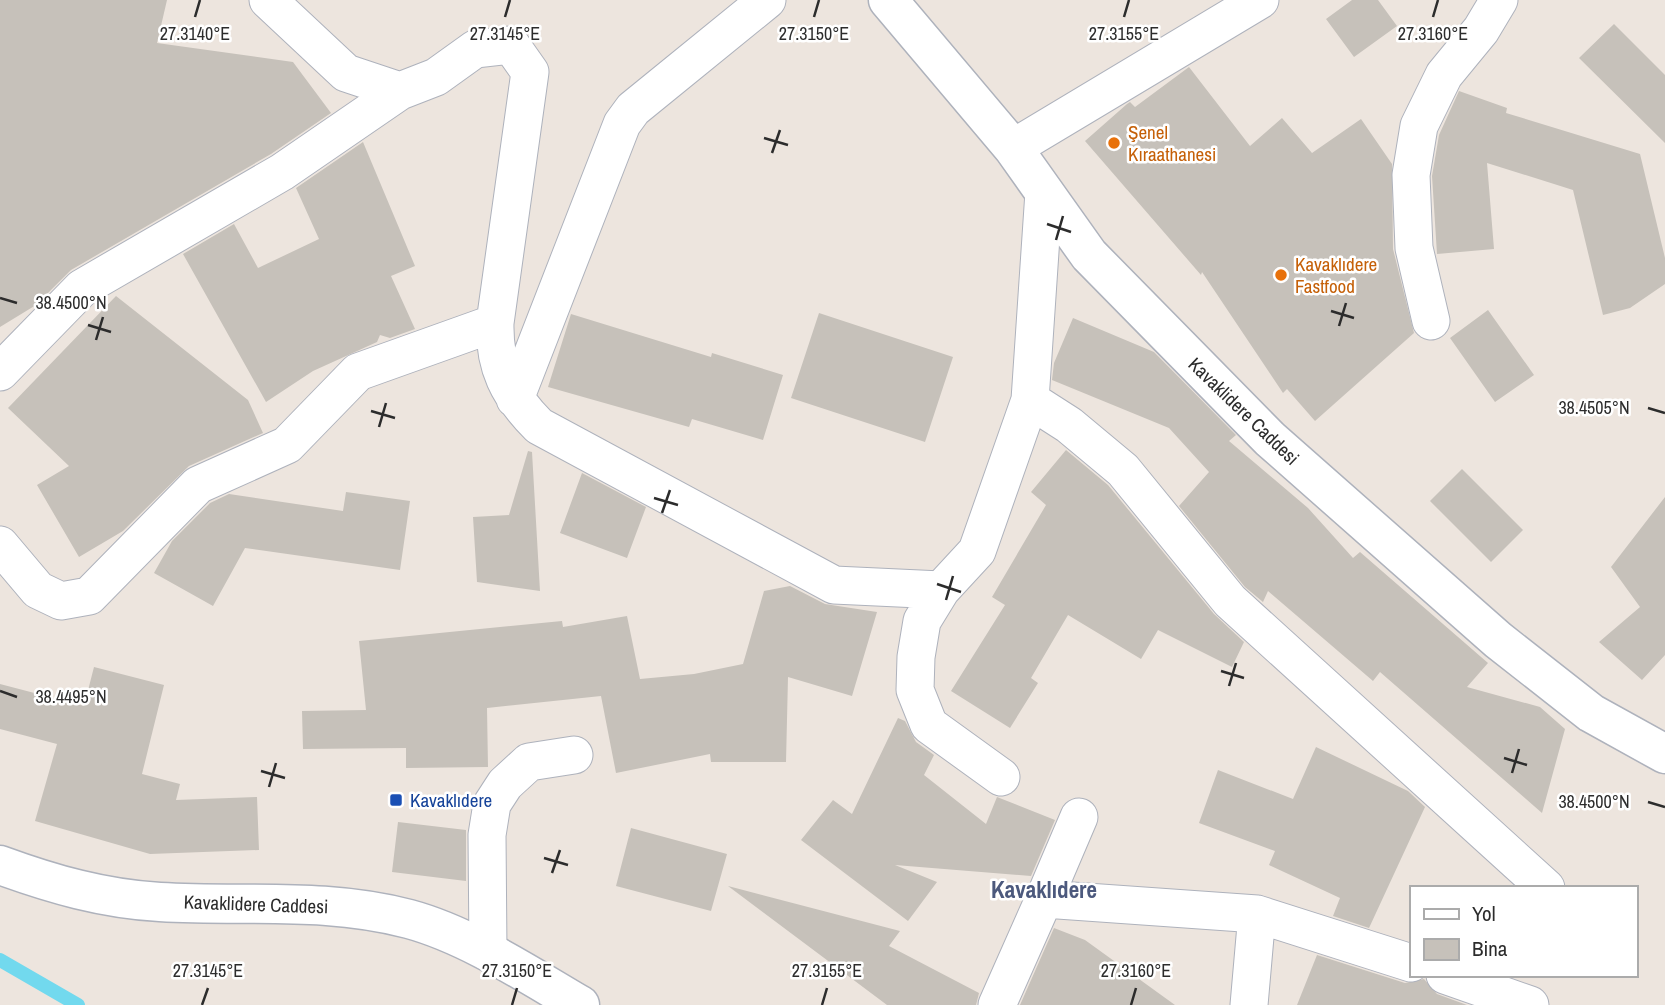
<svg xmlns="http://www.w3.org/2000/svg" width="1665" height="1005" font-family="'Archivo Narrow',sans-serif">
  <style>
    .lines { fill: none; stroke-linecap: round; stroke-linejoin: round }
    .stream { stroke: #72d9ee; stroke-width: 14 }
    .building { fill: #c6c1ba }
    .street-casing { stroke: #aeb2bc; stroke-width: 39 }
    .secondary-casing { stroke: #aeb2bc; stroke-width: 41 }
    .street { stroke: #fff; stroke-width: 37 }
    .secondary { stroke: #fff; stroke-width: 38 }
    .ticks { fill: none; stroke: #2c2c2c; stroke-width: 2.5 }
    .food-dot { fill: #e8710a; stroke: #fff; stroke-width: 2.5 }
    .transit-dot { fill: #1a4fb4; stroke: #fff; stroke-width: 2.5 }
    .labels { text-anchor: middle; stroke-width: 5; stroke-linejoin: round; paint-order: stroke }
    .food-label { font-size: 19px; fill: #c56008; stroke: #fff; text-anchor: start }
    .street-label { font-size: 19px; fill: #2c2c2c; stroke: #fff }
    .transit-label { font-size: 19px; fill: #164399; stroke: #fff; text-anchor: start }
    .quarter-label { font-size: 23px; font-weight: bold; fill: #4c597d; stroke: #fff }
    .ticks-label { font-size: 18px; text-anchor: middle; fill: #2c2c2c; stroke: #fff; stroke-width: 5; stroke-linejoin: round; paint-order: stroke }
  </style>
  <rect width="100%" height="100%" fill="#ede5de"/>
  <g class="lines">
    <path class="stream" d="M0,960L78,1005"/>
  </g>
  <path class="building" d="M0,0H167L157,43L293,62L331,113L271,154L71,270L36,305L0,327Z
    M1352,0H1378L1397,26L1354,57L1326,19Z
    M1614,24L1665,75V143L1579,58Z
    M1189,67L1250,146L1282,118L1312,153L1361,119L1392,164L1393,249L1414,333L1315,421L1287,389L1283,393L1202,272L1201,275L1085,141L1127,104L1130,102L1135,107Z
    M1459,91L1507,108L1506,113L1640,154L1665,258V284L1630,308L1603,315L1573,190L1487,163L1494,249L1437,254L1432,176L1439,135Z
    M363,142L415,266L391,276L415,329L390,338L380,335L377,342L313,371L266,402L183,254L234,224L258,268L319,239L296,188Z
    M116,296L248,400L263,433L189,466L123,531L79,557L37,485L69,466L8,408Z
    M1488,310L1534,375L1495,402L1450,338Z
    M819,313L953,357L925,442L791,398Z
    M571,314L711,357L712,353L783,375L763,440L692,419L689,427L548,387Z
    M1073,318L1154,352L1236,435L1229,441L1308,508L1353,558L1360,552L1488,663L1467,687L1540,707L1565,729L1542,813L1380,672L1373,681L1268,591L1263,602L1245,587L1179,506L1209,472L1169,428L1052,380L1054,363Z
    M1066,450L1108,485L1214,614L1244,642L1232,667L1158,630L1141,659L1068,615L1031,678L1038,683L1010,728L951,691L1005,605L992,597L1046,505L1031,492Z
    M528,451L532,452L540,591L477,582L473,517L509,515Z
    M1462,469L1523,530L1491,562L1430,501Z
    M582,473L646,507L627,558L560,533Z
    M346,492L410,501L400,570L245,548L213,606L154,573L172,541L210,503L229,494L343,511Z
    M1665,497V655L1642,680L1599,642L1640,607L1611,567Z
    M790,586L825,604L877,612L852,696L788,677L786,762H711L710,754L616,773L601,696L487,708L488,767L406,768V748L303,749L302,711L366,710L359,641L562,621L563,627L627,616L640,679L694,674L743,664L764,591Z
    M94,667L164,685L142,774L180,784L176,800L257,797L259,850L150,854L35,821L57,744L0,729V684L84,706Z
    M898,718L905,721L916,742L934,755L924,775L986,824L997,797L1055,820L1031,876L895,865L937,882L908,921L801,840L833,800L852,814Z
    M1316,747L1408,791L1425,807L1369,928L1333,916L1340,898L1269,865L1275,851L1199,823L1218,770L1293,799Z
    M398,822L466,830V881L392,872Z
    M631,828L727,854L711,911L616,886Z
    M728,886L900,931L889,946L979,993L976,1005H887Z
    M1054,928L1085,940L1175,1005H1020Z
    M1317,955L1405,983L1424,979L1437,994L1467,1005H1297Z"/>
  <g class="lines">
    <g class="street-casing">
      <path id="street" d="M268,0L346,73L400,91L436,77L475,49L511,45L530,72L495,323C494,367 508,395 539,426L834,585L941,590
        M1013,148L1260,0
        M1431,321L1414,248L1411,175L1419,126L1444,75L1481,30L1499,0
        M0,372L82,288L282,172L400,91
        M515,399L622,124L633,109L767,0
        M1030,400L1069,425L1123,470L1230,601L1546,888
        M0,545L38,590L61,601L89,596L198,485L287,445L358,372L495,323
        M1001,777L929,725L915,690L916,657L922,621L941,590L977,551L1030,400L1044,192
        M1044,899L1079,817
        M488,952L487,835L492,804L505,784L529,762L574,755
        M1445,975L1530,1005
        M997,1005L1044,899L1257,914L1411,963
        M1249,1005L1257,914"/>
    </g>
    <g class="secondary-casing">
      <path id="secondary" d="M888,0L1013,148L1089,255L1270,439L1498,640L1591,713L1665,754
        M0,865C52,884 104,899 160,902C245,907 325,897 409,919C468,935 527,974 580,1005"/>
    </g>
    <use href="#street" class="street"/>
    <use href="#secondary" class="secondary"/>
  </g>
  <path class="ticks" d="M195,17L200,0M505,17L510,0M814,17L819,0M1124,17L1129,0M1433,17L1438,0M764,138L788,145M772,153L780,130M1047,224L1071,232M1056,240L1063,216M0,298L17,303M1331,311L1354,318M88,325L111,332M1339,326L1346,303M96,340L103,317M1648,408L1665,413M371,411L395,418M379,427L386,403M654,498L678,505M662,513L670,490M937,584L961,592M946,600L953,576M1221,671L1244,678M1229,686L1236,663M0,691L17,697M1504,758L1527,765M261,771L285,778M1512,773L1519,749M269,787L276,763M1648,802L1665,807M544,858L568,865M552,873L560,850M202,1005L208,988M512,1005L517,988M822,1005L827,988M1131,1005L1136,988"/>
  <g class="food-dot">
    <circle cx="1114" cy="143" r="7"/>
    <circle cx="1281" cy="275" r="7"/>
  </g>
  <rect class="transit-dot" x="389" y="793" width="14" height="14" rx="3.5"/>
  <g class="labels">
    <g class="food-label">
      <text x="1128" y="139">Şenel<tspan x="1128" dy="22">Kıraathanesi</tspan></text>
      <text x="1295" y="271">Kavaklıdere<tspan x="1295" dy="22">Fastfood</tspan></text>
    </g>
    <g class="street-label">
      <text transform="translate(1244 411) rotate(44)" y="7">Kavaklidere Caddesi</text>
      <text transform="translate(256 904) rotate(2)" y="7">Kavaklidere Caddesi</text>
    </g>
    <g class="transit-label">
      <text x="410" y="807">Kavaklıdere</text>
    </g>
    <g class="quarter-label">
      <text x="1044" y="898">Kavaklıdere</text>
    </g>
  </g>
  <g class="ticks-label">
    <text x="195" y="40">27.3140°E</text>
    <text x="505" y="40">27.3145°E</text>
    <text x="814" y="40">27.3150°E</text>
    <text x="1124" y="40">27.3155°E</text>
    <text x="1433" y="40">27.3160°E</text>
    <text x="71" y="309">38.4500°N</text>
    <text x="1594" y="414">38.4505°N</text>
    <text x="71" y="703">38.4495°N</text>
    <text x="1594" y="808">38.4500°N</text>
    <text x="208" y="977">27.3145°E</text>
    <text x="517" y="977">27.3150°E</text>
    <text x="827" y="977">27.3155°E</text>
    <text x="1136" y="977">27.3160°E</text>
  </g>
  <rect x="1410" y="886" width="228" height="91" fill="#ffffff" stroke="#ababab" stroke-width="2"/>
  <rect x="1424" y="909" width="35" height="10" fill="#ffffff" stroke="#ababab" stroke-width="2"/>
  <text x="1472" y="921" font-size="21" fill="#2c2c2c">Yol</text>
  <rect x="1424" y="939" width="35" height="21" fill="#c6c1ba" stroke="#ababab" stroke-width="2"/>
  <text x="1472" y="956" font-size="21" fill="#2c2c2c">Bina</text>
</svg>
